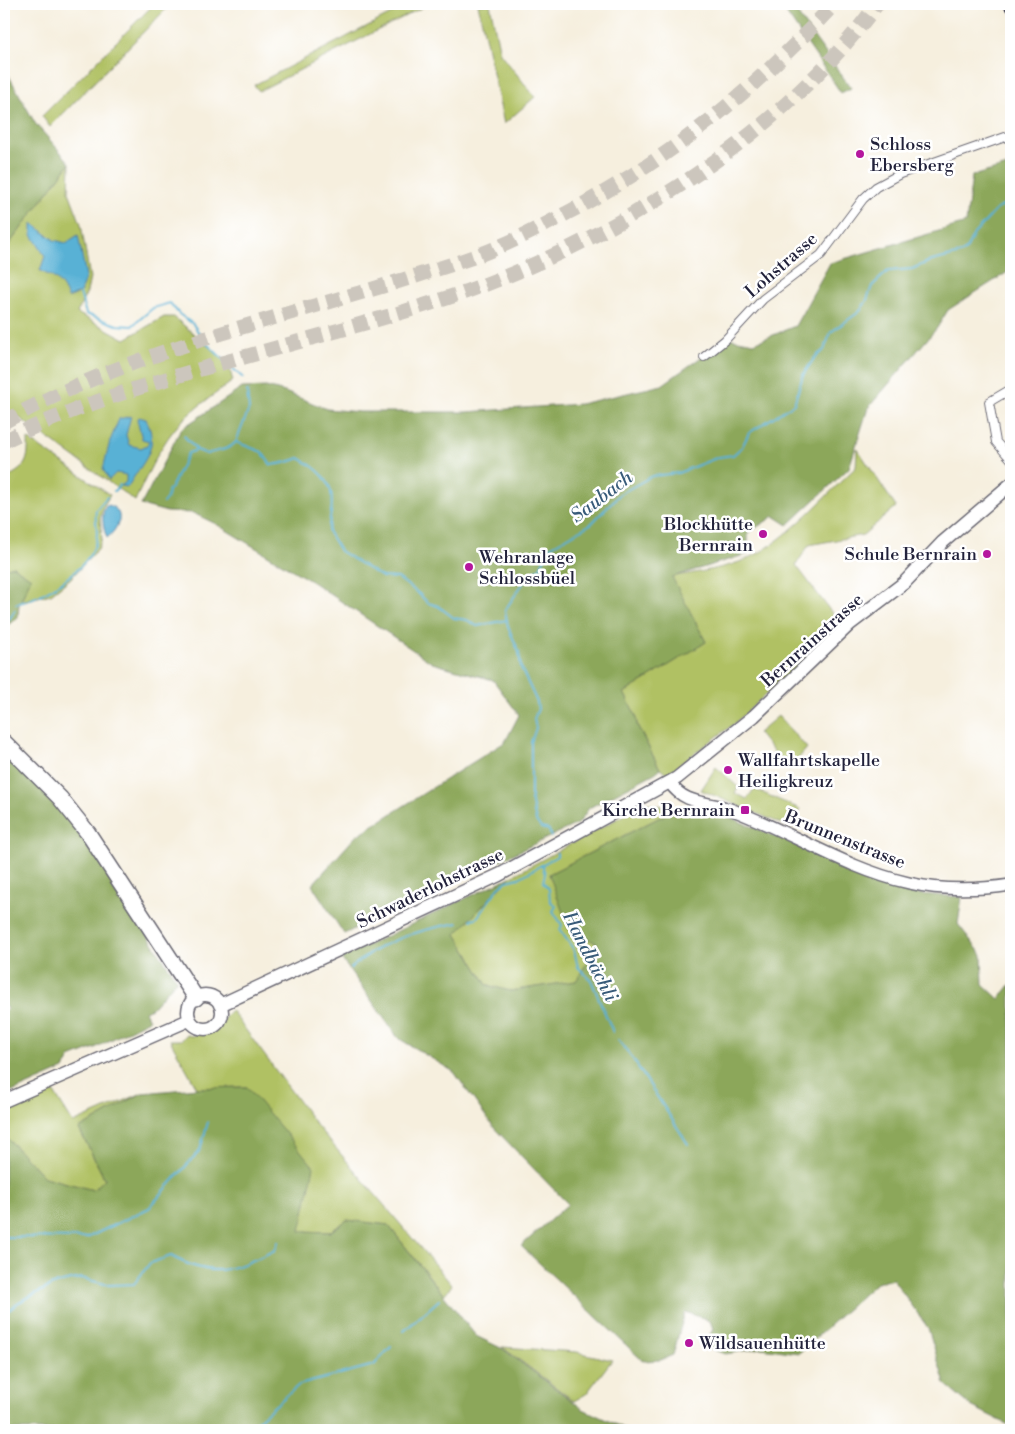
<svg xmlns="http://www.w3.org/2000/svg" width="1015" height="1434" font-family="'Libre Bodoni',serif">
  <style>
    .green { fill: #b0c164; stroke: #697250; fill-rule: evenodd }
    .forest { fill: #8ca75a; stroke: #57644a }
    .water { fill: #58b1d5; stroke: #3d6a88 }
    .lines { fill: none; stroke-linecap: round; stroke-linejoin: round }
    .stream { stroke: #58b1d5; stroke-width: 2 }
    .highway-tunnel { stroke: #ccc6bd; stroke-width: 15; stroke-dasharray: 15 8; stroke-linecap: butt }
    .street-casing { stroke: #6c6a74; stroke-width: 10 }
    .secondary-casing { stroke: #6c6a74; stroke-width: 14 }
    .primary-casing { stroke: #6c6a74; stroke-width: 15 }
    .highway-casing { stroke: #6c6a74; stroke-width: 18 }
    .street { stroke: #fff; stroke-width: 8 }
    .secondary { stroke: #fff; stroke-width: 11 }
    .primary { stroke: #fff; stroke-width: 12 }
    .highway { stroke: #fff; stroke-width: 15 }
    .rail { stroke: #22223b; stroke-width: 2 }
    .poi-dot { fill: #b5179e; stroke: #fff; stroke-width: 2 }
    .labels { text-anchor: middle; stroke-width: 5; stroke-linejoin: round; paint-order: stroke }
    .poi-label { font-size: 18px; fill: #22223b; stroke: #fff; text-anchor: start }
    .street-label { font-size: 18px; fill: #22223b; stroke: #fff }
    .water-label { font-size: 19px; font-style: italic; fill: #385b79; stroke: #fff }
  </style>
  <rect width="100%" height="100%" fill="#fff"/>
  <filter id="ink" filterUnits="userSpaceOnUse"><feTurbulence type="fractalNoise" baseFrequency=".02" numOctaves="2"/><feDisplacementMap in="SourceGraphic" scale="10" xChannelSelector="R" yChannelSelector="G"/><feConvolveMatrix kernelMatrix="1 2 1 2 8 2 1 2 1" color-interpolation-filters="sRGB"/></filter>
  <filter id="wash" filterUnits="userSpaceOnUse"><feTurbulence type="fractalNoise" baseFrequency=".0096" numOctaves="4" result="noise"/><feDisplacementMap in="SourceGraphic" scale="20" xChannelSelector="R" yChannelSelector="G"/><feGaussianBlur stdDeviation="1.12" result="paint"/><feColorMatrix in="noise" values="0 0 0 0 0 0 0 0 0 0 0 0 0 0 0 0 0 1.4 0 .05"/><feComposite in="paint" operator="in"/></filter>
  <g filter="url(#wash)">
    <rect width="100%" height="100%" fill="#f6efde"/>
    <path class="green" d="M154,4H171L50,127L42,116Z
      M410,4H429L259,91L254,85Z
      M478,4H490L500,53L535,97L504,124Z
      M70,163L69,192L81,224L90,278L87,292L77,313L125,339L164,317H174L228,363L233,381C213,396 190,410 174,430C157,451 146,478 135,501L4,407V251ZM32,224L54,240L66,244L78,235L64,286L56,278L40,271L45,256Z
      M28,439L110,495L103,507L100,519L102,539L98,549L71,578L51,594L21,601L30,578L13,566L4,569V479C25,468 29,464 28,439Z
      M857,448L896,507L863,535L809,545L796,565L841,625L734,724L667,774L660,769L637,725L636,716L624,693L706,642L671,577C697,572 725,569 749,558C786,541 826,495 856,467Z
      M778,716L807,748L789,770L758,733Z
      M716,767L738,787L735,793L747,799L754,789L800,809L791,828L701,790Z
      M646,803L676,809L549,874L598,944L577,981L510,991L487,985L456,934L510,877Z
      M231,1010L317,1126L452,1285L444,1295L388,1225L347,1220L330,1232L300,1231L247,1087L197,1088L170,1040H181L186,1035L193,1036L196,1032L214,1030Z
      M52,1089L73,1123L142,1093L79,1129L105,1180L93,1190L44,1177L4,1135V1111Z
      M502,1347L577,1352L612,1360L586,1394L574,1401Z"/>
    <path class="forest" d="M780,4H790L851,88L841,93Z
      M4,67L35,123L70,163L4,251Z
      M1011,165V270L948,310L937,328L868,408L849,468L788,525L774,516L748,533V554L672,577L706,642L624,693L636,716L637,725L660,769L655,773L589,808L579,823L344,934L312,885L356,836L505,742L519,715L493,680L432,663L314,583L216,524L193,513L167,512L141,505L181,429L242,388L266,387L285,392L327,409L360,412H466L580,404L662,385L728,338L754,343L795,326L830,263L966,223L972,176Z
      M13,566L31,578L19,605L18,617L4,628V569Z
      M4,755C71,805 130,909 177,980L152,1008L145,1011L149,1020L95,1048L70,1058L64,1069L12,1092L4,1076V1012L7,1008L4,1006Z
      M703,806L886,883L919,894L962,897L958,924L982,955L983,984L999,999L1011,984V1426L971,1406L945,1384L928,1328L893,1279L876,1283L799,1353L761,1348L725,1354L703,1346L713,1329L710,1321L685,1312L673,1355L661,1360L643,1361L521,1246L568,1204L494,1128L454,1072L398,1038L341,958L510,877L456,934L487,985L510,991L576,981L598,944L569,929L549,874L676,809Z
      M247,1087L314,1167L300,1231L330,1232L347,1220L388,1225L476,1336L503,1349L583,1409L628,1430H4V1135L44,1177L93,1190L105,1179L79,1129L142,1093L197,1088Z"/>
    <path class="water" d="M32,223L54,240L66,243L78,235L86,276L80,293L68,298C62,282 55,277 40,271L45,256L32,235Z
      M131,416L126,435L129,445L141,448L147,445L149,441L142,439L137,420L139,417L146,419C161,450 142,461 128,487L121,486L126,482V475L116,473L109,480L103,469L110,441L119,419Z
      M109,505C127,512 118,529 107,538C103,529 101,516 105,507Z"/>
    <g class="lines">
      <path class="stream" d="M80,293L86,314L117,325L132,326L153,308L170,303L179,314L193,324L204,341L243,378
        M247,391L249,409L236,442L262,452L271,465C280,464 290,462 299,458C303,460 305,462 309,464C338,483 333,501 328,531L340,551L382,577L398,578L418,593L428,603L438,606L454,618L467,620L477,626L507,620
        M184,436L197,450
        M114,491L120,485
        M163,503L167,498L168,490L171,488L188,453L197,450L207,454C217,450 228,451 236,442
        M16,604C42,598 90,569 96,541C99,530 94,520 96,510L107,497
        M4,622L10,618L15,610
        M551,837L549,830L541,828L536,821L531,799V742L536,728L534,719L538,709L537,702L521,668L519,652L508,627L505,610L526,579L540,568L550,547L591,524L620,494L652,476L678,473L719,457L733,455L742,447L749,433L794,404L803,375L815,357L824,350L831,332L859,312L866,302L872,286L888,271L912,269L928,262L960,254L966,250L974,234L997,209L1011,202
        M542,865L545,874L543,882L549,889L550,901L556,906L553,911L562,925L560,930L574,950L578,967L591,980L613,1032
        M471,920L476,919L499,887L507,881L519,878L557,856V853
        M351,968C379,942 421,929 458,923
        M618,1040L629,1053L688,1144
        M4,1237L87,1238L149,1208L200,1150L208,1122
        M4,1314L19,1302L57,1283L81,1278L109,1285L134,1284L150,1263L171,1256C215,1280 233,1270 275,1250L278,1242
        M404,1331L439,1300
        M255,1430L257,1421L299,1385L374,1365L391,1347"/>
    </g>
  </g>
  <g filter="url(#ink)">
    <g class="lines">
      <path class="highway-tunnel" d="M4,422C149,340 317,312 473,257C505,246 537,229 567,213C673,157 753,91 834,4
        M4,441C94,396 191,372 287,345C353,326 420,309 484,285C629,230 785,131 877,4"/>
      <g class="street-casing">
        <path id="street" d="M704,357L725,340L763,299L821,255L863,199L876,187L900,174L1011,135
          M1011,389L989,402L996,442L1011,459"/>
      </g>
      <g class="secondary-casing">
        <path id="secondary" d="M670,783C685,805 706,801 730,809C790,831 846,869 909,883C943,891 977,890 1011,885"/>
      </g>
      <g class="primary-casing">
        <path id="primary" d="M188 1012a17 17 0 1 1 34 0a17 17 0 1 1-34 0Z
          M220,1005L499,875L677,778L754,716L850,624L904,583L943,542L1011,484
          M4,1101L189,1020"/>
      </g>
      <g class="highway-casing">
        <path id="highway" d="M4,742L60,798L88,833L196,998"/>
      </g>
      <use href="#street" class="street"/>
      <use href="#secondary" class="secondary"/>
      <use href="#primary" class="primary"/>
      <use href="#highway" class="highway"/>
      <path class="rail" d="M1002,4L1011,16"/>
    </g>
  </g>
  <g class="poi-dot">
    <circle cx="860" cy="154" r="5"/>
    <circle cx="763" cy="534" r="5"/>
    <circle cx="987" cy="554" r="5"/>
    <circle cx="469" cy="567" r="5"/>
    <circle cx="728" cy="770" r="5"/>
    <rect x="740" y="805" width="10" height="10" rx="2.5"/>
    <circle cx="689" cy="1343" r="5"/>
  </g>
  <g class="labels">
    <g class="poi-label">
      <text x="870" y="150">Schloss<tspan x="870" dy="21">Ebersberg</tspan></text>
      <text x="753" y="530" text-anchor="end">Blockhütte<tspan x="753" dy="21">Bernrain</tspan></text>
      <text x="977" y="560" text-anchor="end">Schule Bernrain</text>
      <text x="479" y="563">Wehranlage<tspan x="479" dy="21">Schlossbüel</tspan></text>
      <text x="738" y="766">Wallfahrtskapelle<tspan x="738" dy="21">Heiligkreuz</tspan></text>
      <text x="735" y="816" text-anchor="end">Kirche Bernrain</text>
      <text x="699" y="1349">Wildsauenhütte</text>
    </g>
    <g class="street-label">
      <text transform="translate(781 265) rotate(-41)" y="6">Lohstrasse</text>
      <text transform="translate(812 640) rotate(-42)" y="6">Bernrainstrasse</text>
      <text transform="translate(845 839) rotate(22)" y="6">Brunnenstrasse</text>
      <text transform="translate(430 888) rotate(-26)" y="6">Schwaderlohstrasse</text>
    </g>
    <g class="water-label">
      <text transform="translate(601 496) rotate(-37)" y="7">Saubach</text>
      <text transform="translate(591 956) rotate(63)" y="7">Handbächli</text>
    </g>
  </g>
  <rect width="1015" height="1434" fill="none" stroke="#fff" stroke-width="20"/>
</svg>
